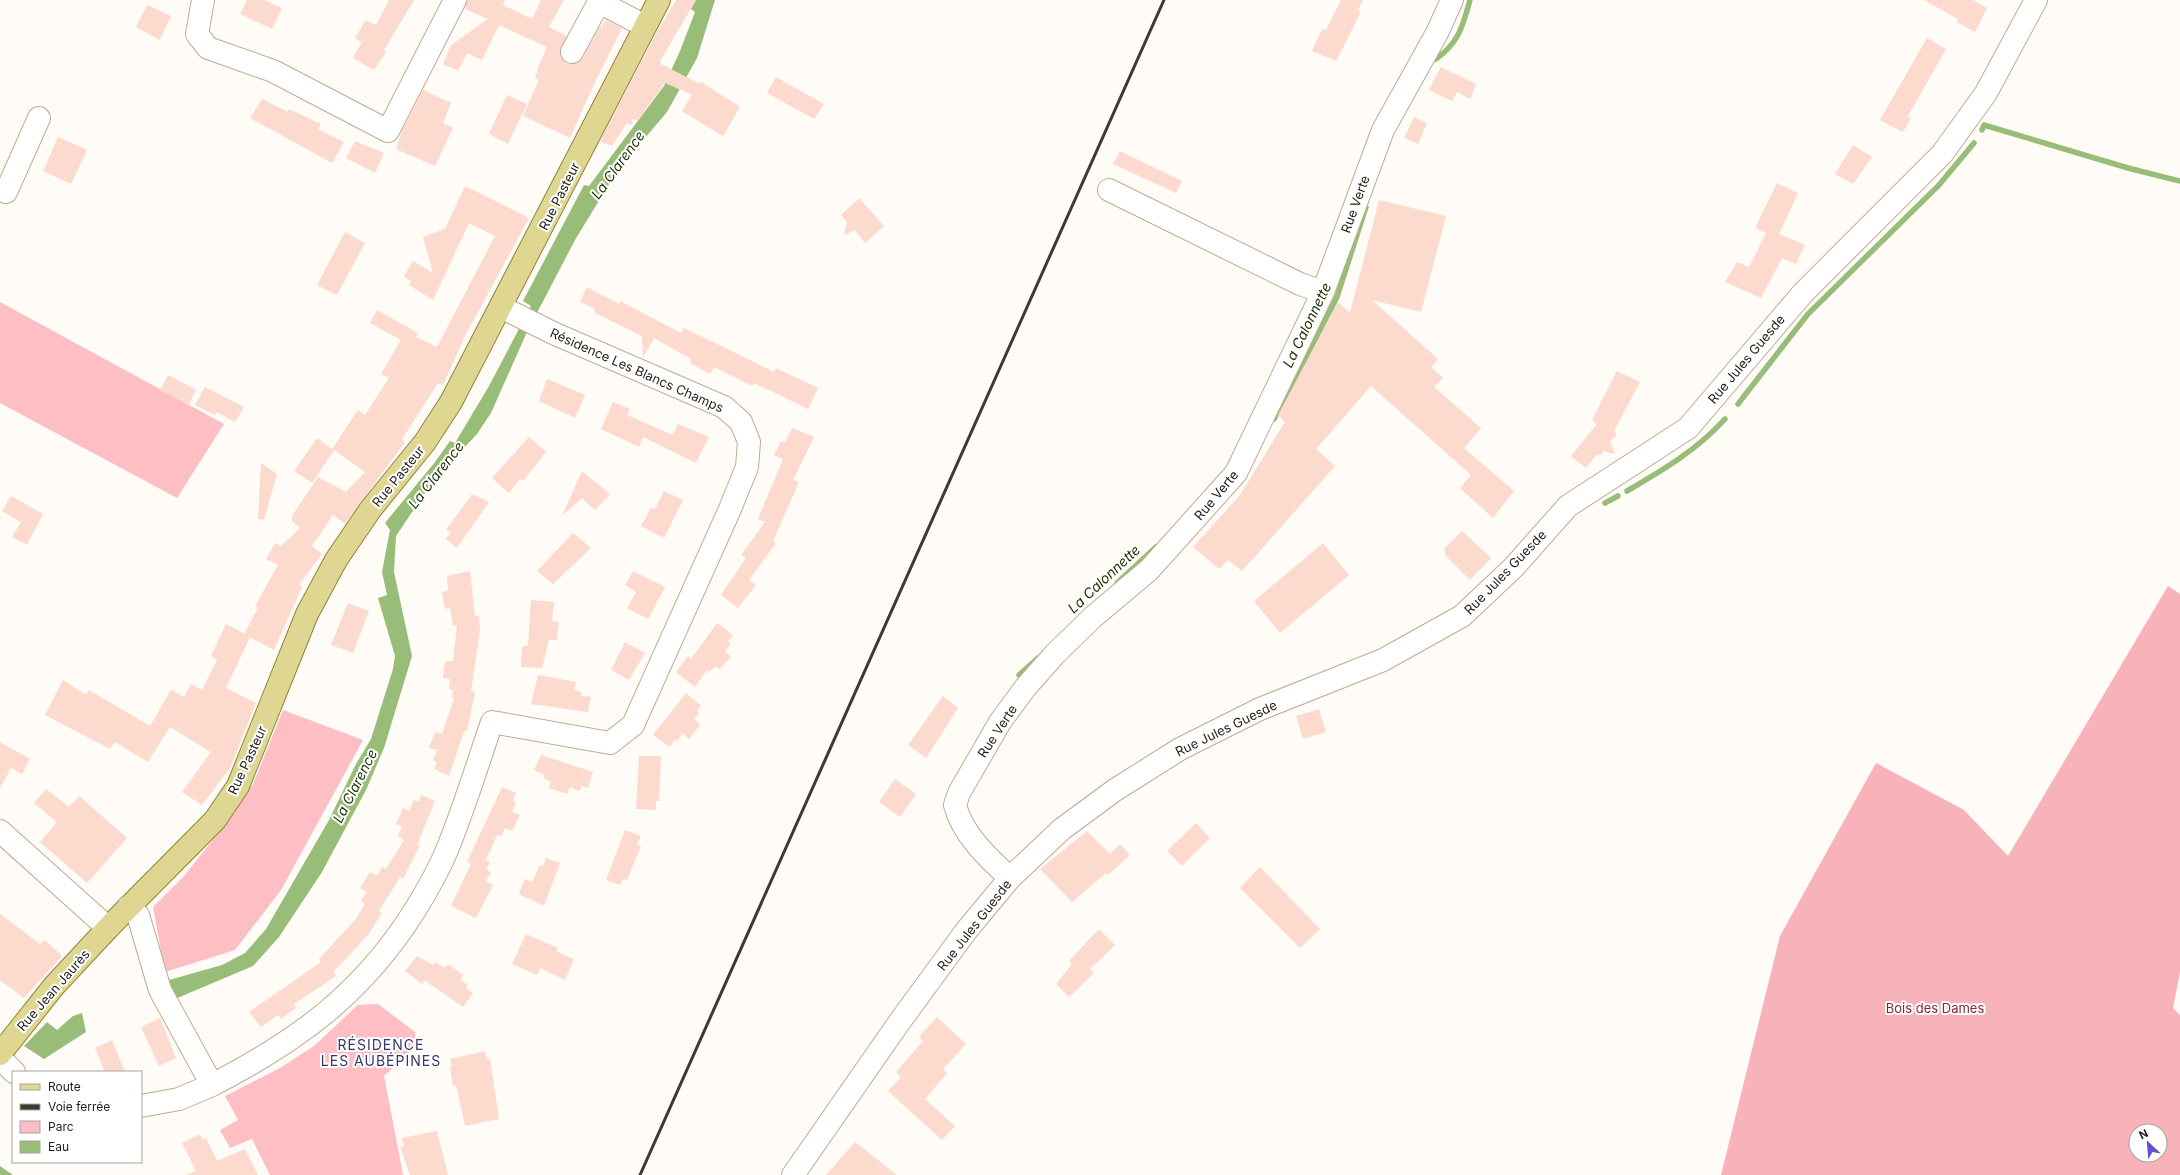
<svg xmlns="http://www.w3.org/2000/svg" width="2180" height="1175" font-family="Inter,sans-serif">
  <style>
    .green { fill: #fdbec4 }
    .forest { fill: #f8b2ba; fill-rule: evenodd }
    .water { fill: #98bd78 }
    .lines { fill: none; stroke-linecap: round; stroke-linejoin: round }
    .stream { stroke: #98bd78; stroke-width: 5.5 }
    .building { fill: #fcdace }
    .minor-casing { stroke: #bfab94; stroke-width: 24 }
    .major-casing { stroke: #908436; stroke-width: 24 }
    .minor { stroke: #fff; stroke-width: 22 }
    .major { stroke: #dfd692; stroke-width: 22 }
    .rail { stroke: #3f3930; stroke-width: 3 }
    .labels { text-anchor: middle; stroke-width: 4; stroke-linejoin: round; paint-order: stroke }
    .street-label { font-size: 13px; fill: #241d14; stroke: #fff }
    .park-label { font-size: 13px; fill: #86243a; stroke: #fff }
    .water-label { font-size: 14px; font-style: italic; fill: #1d3401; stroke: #fff }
    .neighbourhood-label { font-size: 14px; letter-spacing: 1px; fill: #383671; stroke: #fff }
  </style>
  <rect width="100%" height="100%" fill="#fffbf6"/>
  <path class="green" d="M0,302L224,424L177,498L0,403Z
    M283,710L363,740L281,890L235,950L165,972L153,907L184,876L219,832L253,784Z
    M378,1004L415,1032L416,1046L384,1076L403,1175H270L252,1139L230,1148L220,1130L238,1120L225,1096L280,1068L314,1046L358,1005Z"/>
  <path class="forest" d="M2168,586L2180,594V972L2173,1008L2180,1015V1175H1721L1780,936L1876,763L1964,810L2008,856ZM2136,1131H2160V1155H2136Z"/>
  <path class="water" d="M696,0H715L697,58L667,112L639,145L611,181L575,240L527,332L491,413L477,434L433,481L396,536L394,572L412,656L384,748L366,790L322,872L279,937L253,966L175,999L169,980L222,965L245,953L266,929L329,820L356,764L371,739L393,669L395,656L378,598L387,595L382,572L390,530L385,523L435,462L450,441L455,443L489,386L531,306L523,301L584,185L589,186L664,86L680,51L695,12L691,9Z
    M82,1013L86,1032L44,1059L24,1046L47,1022L57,1030L73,1016Z
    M0,1166L13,1175H0Z"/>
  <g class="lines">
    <path class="stream" d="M1436,59C1459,43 1463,25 1470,0
      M1982,130L1984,125L2128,168L2180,181
      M1738,404L1808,314L1939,185L1974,143
      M1274,419L1337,297L1366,207
      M1627,491C1663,470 1697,450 1725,419
      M1605,503L1618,496
      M1117,583L1156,547
      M1019,675L1038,658"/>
  </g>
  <path class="building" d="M247,0H264L282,8L272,29L240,14Z
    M389,0H414L384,50L386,52L374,70L353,58L362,42L355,38L366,20L376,25Z
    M467,0H505L503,5L506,7L508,5L507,7L532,19L541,0H564L549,27L567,36L560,53L566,63L572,64L578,63L583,58L600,26L602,27L606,20L622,28L594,84L570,138L523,116L539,80L535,78L538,71L537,70L547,47L499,25L482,60L467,53L458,71L443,64L451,45L488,19L465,9Z
    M676,0H696L660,61L661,64L700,84L701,82L740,107L723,136L682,111L692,95L665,83L637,121L633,119L631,125L627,123L612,146L600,141L656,34Z
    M1341,0H1363L1358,10L1361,12L1336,61L1312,51L1322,29L1326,30Z
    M1924,0H1973L1987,8L1975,32L1957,22L1958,19Z
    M147,5L171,16L160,40L136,27Z
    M1927,38L1946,49L1908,116L1911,118L1903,132L1880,120Z
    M1441,67L1476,84L1470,99L1457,92L1452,101L1429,90Z
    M776,77L824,104L814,119L767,93Z
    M423,90L451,103L443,123L453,128L435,166L396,149L402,131Z
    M507,95L527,104L508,144L489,134Z
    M262,99L288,112L289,109L321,124L318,129L344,142L332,163L250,118Z
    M1414,117L1427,123L1418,144L1404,138Z
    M58,137L87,150L71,184L43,171Z
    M355,141L384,153L375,173L346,158Z
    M1853,145L1872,157L1853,184L1835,174Z
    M1120,151L1182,181L1176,193L1113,164Z
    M1777,183L1798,193L1779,234L1805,245L1796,264L1782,258L1761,298L1725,282L1737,262L1749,267L1766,233L1755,228Z
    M465,186L529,218L466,334L443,385L438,383L402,439L405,442L345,524L333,515L312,546L322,554L299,585L302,587L274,650L244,634L258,608L255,606L278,565L266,559L275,543L281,546L300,528L292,521V516L318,477L346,492L365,472L334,450L312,483L294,471L317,438L332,449L358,410L365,415L389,378L381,374L401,340L370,323L377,310L418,333L416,337L437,347L495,236L469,223L433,300L409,285L411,281L404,276L413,261L433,273L423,237L445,229Z
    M859,198L884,226L865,243L855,230L844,235L847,222L841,215Z
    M1379,200L1446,216L1421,312L1372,300L1438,359L1431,367L1443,378L1434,387L1481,428L1464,448L1514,491L1493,518L1460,488L1471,475L1371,386L1316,449L1335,466L1242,571L1228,560L1219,569L1193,547L1240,495L1285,422L1278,415L1338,302L1350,313Z
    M345,232L365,243L337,295L317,285Z
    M587,287L619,304L620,301L681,333L684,328L774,372L776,368L818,388L808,409L754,383L752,386L714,367L710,374L690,363L691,359L654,338L643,358L642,336L595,313V309L580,302Z
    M1617,371L1640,382L1614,431L1617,434L1610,442L1615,454L1603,451L1600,456L1597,454L1586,468L1571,456L1597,424L1592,420Z
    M168,375L196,390L189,404L160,390Z
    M547,379L585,395L575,418L539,401Z
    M205,387L244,407L235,422L217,412L215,415L195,405Z
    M613,402L630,409L627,415L673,435L678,424L709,437L696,463L643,437L639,447L601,429Z
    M792,428L814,437L793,480L799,482L773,541L776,543L749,580L756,585L738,608L721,595L746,558L741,555L765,522L758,519L783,459L774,455L781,441L785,443Z
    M529,437L546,452L523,481L520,479L509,493L492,478Z
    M261,463L277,474L264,520L258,519Z
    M582,471L610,494L595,510L582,498L562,516Z
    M664,491L683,500L664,538L641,526L651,508L655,509Z
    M472,494L489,502L457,548L446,539L451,532L446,530Z
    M11,496L43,514L27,545L12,537L21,522L2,511Z
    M1462,531L1491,558L1470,580L1445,555V548Z
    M573,533L591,548L553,584L537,571Z
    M1323,543L1349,575L1280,633L1254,601Z
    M470,571L475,616H479L480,630L471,691L475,692L467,731H464L449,776L434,769L437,762L433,760L437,750L429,748L435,732L442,734L454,698L452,697L453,690L449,689L450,679L443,678L445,661H453L457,625L453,626L450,608L445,609L442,592L448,591L447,576Z
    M633,571L665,587L648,619L627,608L636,592L625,585Z
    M531,600L554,602L552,621L559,622L557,640H549L542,668L521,667L522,647L528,645Z
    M348,603L369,611L353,653L331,645Z
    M717,623L733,635L728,641L731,644L725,651L731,657L720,669L715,666L710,672L707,670L695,687L676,672L688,656L691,659Z
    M226,624L250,637L226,688L256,703L230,768L202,805L182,792L211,752L170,727L148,762L115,742L110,749L45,715L63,680L86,695L89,690L150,726L171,690L184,697L191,684L202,690L217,660L211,656Z
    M625,642L645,653L629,680L611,670Z
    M538,675L576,682L574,690L582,692L581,696L591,697L588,712L531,704Z
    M686,693L701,706L697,711L699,713L694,719L700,725L689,739L683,733L677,741L674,740L670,747L653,735Z
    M943,696L958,708L926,758L908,745Z
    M1319,709L1326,732L1303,739L1296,716Z
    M0,742L30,759L22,774L11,768L0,788Z
    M541,755L593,772L588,788L582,786L579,791L570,787L567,794L549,788L551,782L543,778L545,775L534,770Z
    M639,756H661L659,801H656V810L636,809Z
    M895,779L916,794L900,817L879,802Z
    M502,787L516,793L513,801L516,802L512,812L520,815L512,831L505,828L501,836L497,835L486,860L490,862L486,870L491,872L486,881L493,885L476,918L451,906L471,864L467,862Z
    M46,789L69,807L79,796L127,838L87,883L40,842L57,822L34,803Z
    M421,795L435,801L417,845H420L403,879L400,877L379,911L381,914L369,934L333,972L336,976L294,1004L296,1008L281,1019L278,1015L261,1027L249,1012L321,962L319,959L356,919L365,904L361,901L367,892L360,888L370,872L377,876L382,867L386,869L404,840L398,836L402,827L396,824L403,808L409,811L414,800L419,802Z
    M1196,823L1210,838L1182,866L1167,851Z
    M625,830L641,836L637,845L641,846L627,880L623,879L620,885L606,880Z
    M1087,831L1110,854L1120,844L1130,855L1108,875L1106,873L1072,902L1040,869Z
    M546,858L560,863L544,906L519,894L525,879L532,882L540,865L543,866Z
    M1260,867L1320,929L1300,948L1240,888Z
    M0,914L40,944L45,940L62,956L24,998L0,980Z
    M1099,929L1115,945L1090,969L1094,973L1069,997L1056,984L1072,964L1069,961Z
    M526,934L558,948L557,952L574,959L565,980L540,968L537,975L512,964Z
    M417,956L433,965L435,962L445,968L448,964L463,975L460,980L468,985L466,988L473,993L463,1007L424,980L422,984L405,971Z
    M937,1017L966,1044L943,1069L947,1073L925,1099L955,1126L942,1140L888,1091L901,1077L896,1072L923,1041L919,1037Z
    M160,1018L176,1058L159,1066L141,1027Z
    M112,1040L125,1072H105L95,1048Z
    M485,1051L487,1059H490L499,1119L465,1126L456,1085H453L450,1067H452L450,1059Z
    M437,1131L448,1175H410L400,1147L404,1146L402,1138Z
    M200,1134L203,1140L206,1138L217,1161L245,1149L258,1175H186L196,1171L182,1143Z
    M855,1142L897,1175H826Z"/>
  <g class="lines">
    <g class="minor-casing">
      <path id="minor" d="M203,0L197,34L208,48L273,71L388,131L455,0
        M572,52L599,2L645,26
        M0,190L6,192L39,118
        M1109,190L1300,284L1323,292
        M0,831L108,928
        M1010,878C989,859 962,834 955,805L959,793L1000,722L1025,688L1055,654L1093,617L1149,570L1236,473L1323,292L1383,130L1437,33L1452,0
        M128,907L138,915L160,990L212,1085L179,1099L141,1106
        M0,1058L14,1072
        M212,1085C298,1041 363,993 415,910C428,889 440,868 449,845C465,805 478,763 492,722L610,743L633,725L730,509L747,467L749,442L741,422L724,407L553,333L501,307
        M793,1175L898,1024L966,931L1010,878L1062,829L1115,790L1180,749L1260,709L1383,660L1462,616L1514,567L1568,506L1688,428L1803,293L1942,154L1986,93L2036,0"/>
    </g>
    <g class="major-casing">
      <path id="major" d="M0,1054L54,986L108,928L215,820L238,786L307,614L336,560L370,510L425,442L451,402L659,0"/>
    </g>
    <use href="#minor" class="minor"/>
    <use href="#major" class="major"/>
    <path class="rail" d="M640,1175L1164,0"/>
  </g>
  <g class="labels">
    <g class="street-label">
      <text transform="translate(559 196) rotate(-63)" y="5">Rue Pasteur</text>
      <text transform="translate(1355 204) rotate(-70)" y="5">Rue Verte</text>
      <text transform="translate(1746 359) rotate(-50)" y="5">Rue Jules Guesde</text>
      <text transform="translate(637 370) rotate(24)" y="5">Résidence Les Blancs Champs</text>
      <text transform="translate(398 476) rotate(-51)" y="5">Rue Pasteur</text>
      <text transform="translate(1216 495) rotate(-50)" y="5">Rue Verte</text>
      <text transform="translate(1505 572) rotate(-46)" y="5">Rue Jules Guesde</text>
      <text transform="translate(1226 728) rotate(-26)" y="5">Rue Jules Guesde</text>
      <text transform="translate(997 731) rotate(-57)" y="5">Rue Verte</text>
      <text transform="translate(247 760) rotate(-65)" y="5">Rue Pasteur</text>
      <text transform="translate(974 925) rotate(-52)" y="5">Rue Jules Guesde</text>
      <text transform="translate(53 990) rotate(-49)" y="5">Rue Jean Jaurès</text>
    </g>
    <g class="park-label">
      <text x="1935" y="1013">Bois des Dames</text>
    </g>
    <g class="water-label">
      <text transform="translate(618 165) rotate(-54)" y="5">La Clarence</text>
      <text transform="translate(1307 325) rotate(-64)" y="5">La Calonnette</text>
      <text transform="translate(436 475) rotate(-52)" y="5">La Clarence</text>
      <text transform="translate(1104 579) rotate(-43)" y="5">La Calonnette</text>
      <text transform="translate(355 786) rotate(-63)" y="5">La Clarence</text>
    </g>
    <g class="neighbourhood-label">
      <text x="381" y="1050">RÉSIDENCE<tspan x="381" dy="16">LES AUBÉPINES</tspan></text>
    </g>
  </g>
  <rect x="12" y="1071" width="130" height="92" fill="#ffffff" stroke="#a7a5a1"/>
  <rect x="20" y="1084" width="20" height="6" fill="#dfd692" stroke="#a7a5a1"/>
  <text x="48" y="1091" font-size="12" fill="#241d14">Route</text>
  <rect x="20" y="1104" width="20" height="6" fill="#3f3930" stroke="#a7a5a1"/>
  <text x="48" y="1111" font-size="12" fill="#241d14">Voie ferrée</text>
  <rect x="20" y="1121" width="20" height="12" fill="#fdbec4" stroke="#a7a5a1"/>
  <text x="48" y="1131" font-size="12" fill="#241d14">Parc</text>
  <rect x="20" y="1141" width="20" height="12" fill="#98bd78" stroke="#a7a5a1"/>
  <text x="48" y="1151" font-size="12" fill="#241d14">Eau</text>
  <g transform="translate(2148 1143) rotate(334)"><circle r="19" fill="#ffffff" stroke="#a7a5a1"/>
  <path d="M0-3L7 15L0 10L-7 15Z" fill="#5d53cb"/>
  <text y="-6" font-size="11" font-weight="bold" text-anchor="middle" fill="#241d14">N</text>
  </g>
</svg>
